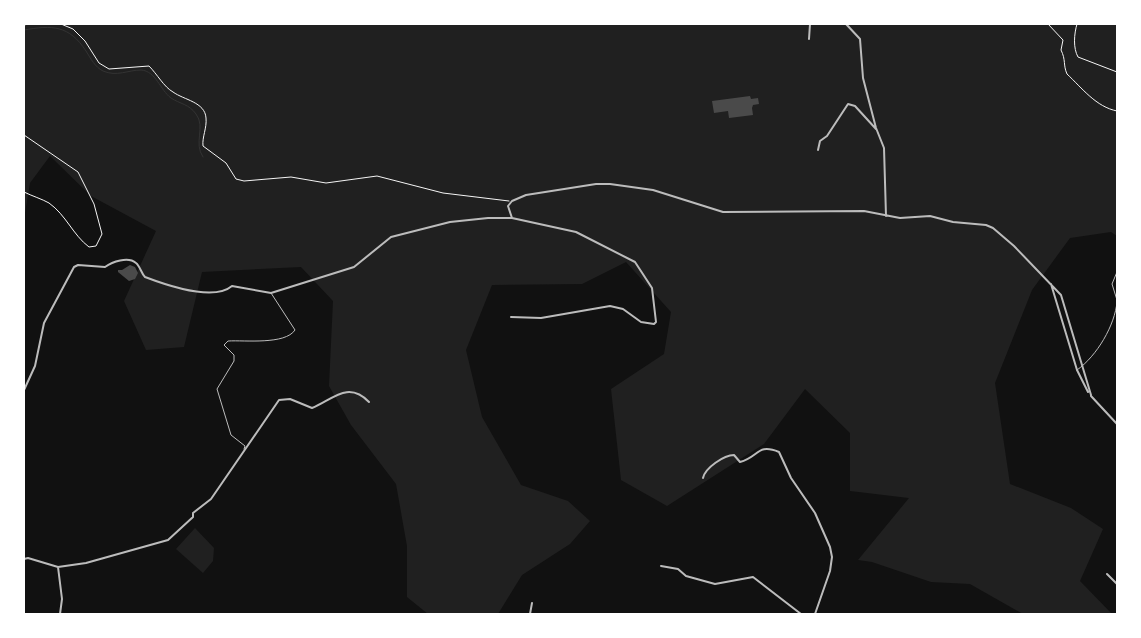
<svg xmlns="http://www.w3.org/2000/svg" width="1141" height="638" font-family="Signika,sans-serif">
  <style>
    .green { fill: #202020 }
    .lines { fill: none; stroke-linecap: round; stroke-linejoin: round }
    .stream { stroke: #333; stroke-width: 1 }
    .building { fill: #4a4a4a }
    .path { stroke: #f5f5f5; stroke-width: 1 }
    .service { stroke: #bcbcbc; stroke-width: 1 }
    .minor { stroke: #bcbcbc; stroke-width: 2 }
  </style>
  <rect width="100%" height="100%" fill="#111"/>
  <path class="green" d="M24,24H1117V236L1111,232L1070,238L1032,290L995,383L1010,484L1071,508L1103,529L1080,581L1112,614H1023L970,584L931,582L872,562L858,560L909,498L850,491V433L805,389L764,444L667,506L621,480L611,389L664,354L671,312L626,262L582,284L492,285L466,350L482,417L521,485L568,501L590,521L570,544L522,575L498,614H428L407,597V546L396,484L351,425L329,386L333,301L301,267L202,272L184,347L146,350L124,301L156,231L91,196L50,156L30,183L24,219Z
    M195,528L214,548L213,561L203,573L176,549Z"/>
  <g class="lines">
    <path class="stream" d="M24,30C52,25 69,25 86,51C91,59 95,67 103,71C117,77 128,70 141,70C156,71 160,90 171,98C180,104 189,104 196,114C206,127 193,143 203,157"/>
  </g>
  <path class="building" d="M750,96L751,99L758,98L759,104L753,105L752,108L753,115L729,118L728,111L714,113L712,101Z
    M130,265L135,267L138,273L135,279L129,281L118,272V270H122Z"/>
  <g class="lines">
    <path class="path" d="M61,24L73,29L85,41L99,63L109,69L149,66C157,74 164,87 173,92C184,100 205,102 206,118C207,128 202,137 203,146L226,163L236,179L244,181L291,177L326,183L377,176L443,193L509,201
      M1048,24L1063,40L1061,50C1066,60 1063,65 1067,74C1082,88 1096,107 1117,111
      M1077,24C1074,34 1073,48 1078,57L1117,72
      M24,25L29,24
      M24,135L78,172L94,204L102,234L96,246L89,247C73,235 66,215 49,203C42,199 32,196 24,192"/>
    <path class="service" d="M1117,300L1112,284L1117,272
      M1077,370C1097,356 1115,325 1117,302
      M244,449L245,446L231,435L217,389L234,361V355L224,345L228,341C245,340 285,345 295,330L271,293"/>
    <path class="minor" d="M846,24L860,39L863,78L876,128L884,148L886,216
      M809,39L810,24
      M818,150L820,141L827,136L848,104L855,106L876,129
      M512,218L508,206L512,201L526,195L596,184H610L653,190L723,212L864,211L900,218L930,216L953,222L986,225L993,228L1014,246L1061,295L1091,395
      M1051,284L1077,370L1088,392
      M24,390L35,366L44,323L74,267L78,265L105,267C112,262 128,256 136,263C140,266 141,273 145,277C166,285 213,302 232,286L271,293L354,267L391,237L450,222L488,218H512L576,232L635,262L652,288L656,322L654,324L641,322L623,309L610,306L541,318L511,317
      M1091,396L1117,424
      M703,478C705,468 724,455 734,455L740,462C759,457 757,443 779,452L791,478L815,513L830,547L832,557L830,571L815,614
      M1117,537V539
      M24,559L28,558L58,567L86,563L168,540L193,517V513L211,499L279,400L290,399L312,408C332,400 348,380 369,402
      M661,566L678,569L686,576L715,584L753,577L801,614
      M58,567L62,599L60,614
      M1107,574L1117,584
      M530,614L532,603"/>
  </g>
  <rect width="1141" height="638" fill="none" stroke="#ffffff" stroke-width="50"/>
</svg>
